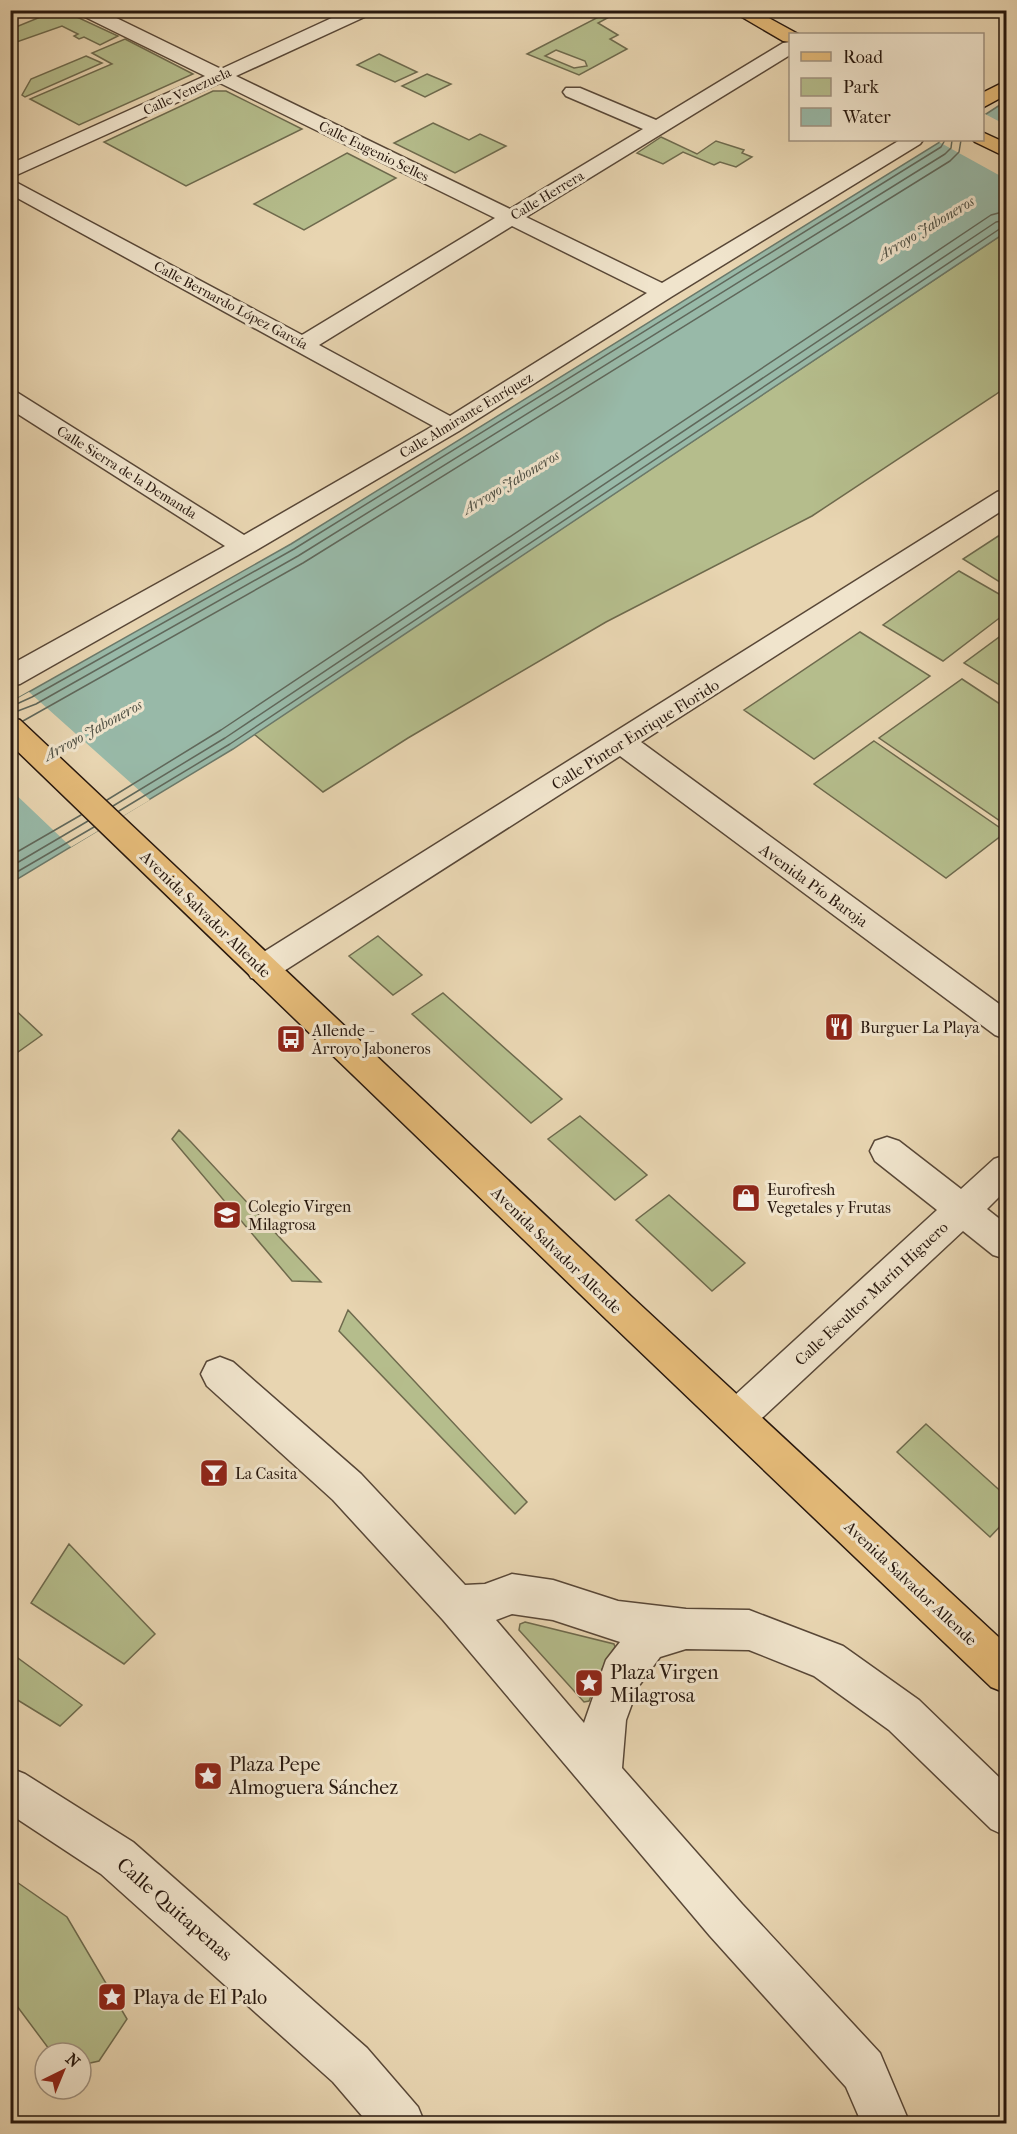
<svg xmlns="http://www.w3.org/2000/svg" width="1017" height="2134" font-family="'IM FELL French Canon',serif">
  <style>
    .green { fill: #b5bd8c; stroke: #6e6a4d; stroke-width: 1.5; fill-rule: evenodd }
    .water { fill: #98b9a8; stroke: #6b796a; stroke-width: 1.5 }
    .pier { fill: #e8d5b1 }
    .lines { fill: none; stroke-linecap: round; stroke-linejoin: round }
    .shore { stroke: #60685b; stroke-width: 1.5 }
    .minor-casing { stroke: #584737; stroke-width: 3 }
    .major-casing { stroke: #28180e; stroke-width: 3 }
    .minor { fill: #f0e4cc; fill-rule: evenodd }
    .major { fill: #e4ba78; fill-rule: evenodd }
    .labels { text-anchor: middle; stroke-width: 6; stroke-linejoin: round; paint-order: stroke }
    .far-street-label { font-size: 14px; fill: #28180e; stroke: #f0e4cc }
    .far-water-label { font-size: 15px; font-style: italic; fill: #4f5044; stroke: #f0e4cc }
    .street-label { font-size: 16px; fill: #28180e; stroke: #f0e4cc }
    .poi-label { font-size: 16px; fill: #28180e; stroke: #f0e4cc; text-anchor: start }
    .near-poi-label { font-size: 20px; fill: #28180e; stroke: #f0e4cc; text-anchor: start }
    .near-street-label { font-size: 20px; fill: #28180e; stroke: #f0e4cc }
  </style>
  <rect width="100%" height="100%" fill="#e8d5b1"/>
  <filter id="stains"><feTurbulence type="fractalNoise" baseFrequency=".00333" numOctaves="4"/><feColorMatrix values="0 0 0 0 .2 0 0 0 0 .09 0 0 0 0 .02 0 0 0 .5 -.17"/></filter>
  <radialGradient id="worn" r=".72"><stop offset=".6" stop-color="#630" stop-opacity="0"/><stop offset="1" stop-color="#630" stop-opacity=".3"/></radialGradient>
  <path class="green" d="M55,11H64L118,36L100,45L84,37L79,39L74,36L78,34L62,26L11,44V29Z
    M608,12L613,15L598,23L618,35L610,39L627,49L579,75L527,54ZM556,50L585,61L587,66L574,68L545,56Z
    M125,39L193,74L79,125L30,99L112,64L92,53Z
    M379,54L417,72L395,82L357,65Z
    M86,56L102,63L25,97L22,95L31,79Z
    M427,74L451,84L425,97L402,86Z
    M213,91H226L302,129L186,186L104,142Z
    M433,123L469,140L480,134L506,146L455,173L394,143Z
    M661,137L697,154L716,141L744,150L742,153L752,157L736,167L720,162L714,165L683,152L663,164L637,153Z
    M347,153L396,178L304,230L254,204Z
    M1006,232V387L995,395L812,516L606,622L408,738L323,792L254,734Z
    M1006,531V586L963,559Z
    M959,571L1006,598V613L943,661L883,625Z
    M860,632L930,676L814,759L744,710Z
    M1006,632V689L964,663Z
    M962,679L1006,708V825L879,738Z
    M874,741L1006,832L946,878L814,784Z
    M378,936L422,975L393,995L349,956Z
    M443,993L562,1099L531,1123L412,1014Z
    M10,1005L42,1035L11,1057H10Z
    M580,1116L647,1175L615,1200L548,1139Z
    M179,1130L191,1142L321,1282L292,1281L172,1139Z
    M669,1195L745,1263L712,1291L636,1220Z
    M348,1310L527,1502L515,1514L339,1331Z
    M926,1424L1006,1496V1520L990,1537L897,1452Z
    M69,1544L155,1634L124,1664L31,1603Z
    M525,1622L614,1644L615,1647L602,1669L589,1701L584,1702L519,1630L520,1624Z
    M10,1653H11L82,1705L60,1726L11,1696Z
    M11,1878L67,1917L127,2019L99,2061L81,2065V2053H52L11,1998Z"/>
  <path class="water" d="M1006,101V232L233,749L11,883V702L291,544L943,140H982L983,116Z"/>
  <path class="pier" d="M985,114L1006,125V179L939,142L943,140H982L983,115Z
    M29,692L150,800L71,847L10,789L11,702Z"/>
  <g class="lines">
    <path class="shore" d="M10,707L32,697L294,549L941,147L945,140
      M10,714L36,704L298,556L945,154L951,148L952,140
      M23,721L303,563L950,161L959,152L961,140
      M107,800L221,730L991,215L1006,211
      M113,806L225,738L996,222L1006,220
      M119,811L230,744L1001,228L1006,227
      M10,856L81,815
      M10,867L88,821
      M10,876L94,827"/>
    <g class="minor-casing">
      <path id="minor" d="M76,10H100L221,69L349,10H374L371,14L236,76L510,209L643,129L566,96L563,92L566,88H580L656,120L783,43L790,42V55L526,217L662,283L900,140H923L920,144L671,297L459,431L253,552L20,684L10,686V665L225,546L10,409V391L18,393L244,535L433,426L10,194V179L302,335L495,218L220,83L10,178V164L205,76L79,14ZM512,226L647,293L450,416L319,345Z
        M1006,489V508L641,742L1006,1009V1039L995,1035L620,756L273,978L262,981L251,978L246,969L251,960L997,492Z
        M887,1137L899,1141L961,1189L994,1159L1006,1155V1190L987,1209L1006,1224V1259L993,1255L963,1231L749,1430L736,1436L723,1430L717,1418L723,1406L937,1210L875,1161L870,1151L875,1141Z
        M220,1357L233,1362L361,1474L465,1585L485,1584L512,1574L553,1580L618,1601L686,1609L749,1610L843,1646L919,1700L1006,1784V1836L991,1829L889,1730L814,1676L749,1650L686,1649L660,1657L638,1687L626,1720L622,1768L742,1904L880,2053L910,2124H862L846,2087L710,1936L443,1620L333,1500L207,1386L201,1374L207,1362ZM512,1614L553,1620L620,1642L606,1660L584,1723L496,1620Z
        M10,1768L25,1774L133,1842L367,2048L418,2107L425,2124H369L333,2082L101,1874L10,1814Z"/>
    </g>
    <g class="major-casing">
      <path id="major" d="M730,10H754L798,34H790V42L783,41Z
        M1006,81V95L982,108V93Z
        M982,132L1006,143V157L975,142L973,140H982Z
        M10,717L20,720L633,1298L1006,1644V1693L991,1687L607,1320L10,744Z"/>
    </g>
    <use href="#minor" class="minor"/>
    <use href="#major" class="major"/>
  </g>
  <defs>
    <g id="restaurant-square" transform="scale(1.5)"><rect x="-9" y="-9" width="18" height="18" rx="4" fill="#8f2418" stroke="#f0e4cc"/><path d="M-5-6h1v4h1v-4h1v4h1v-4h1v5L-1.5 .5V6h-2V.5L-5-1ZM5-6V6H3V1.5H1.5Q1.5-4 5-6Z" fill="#fff"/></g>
    <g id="bus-square" transform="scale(1.5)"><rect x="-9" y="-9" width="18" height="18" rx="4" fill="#8f2418" stroke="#f0e4cc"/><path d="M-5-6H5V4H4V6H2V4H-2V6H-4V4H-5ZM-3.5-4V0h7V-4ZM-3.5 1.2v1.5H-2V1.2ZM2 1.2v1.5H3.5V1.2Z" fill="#fff"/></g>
    <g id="shop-square" transform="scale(1.5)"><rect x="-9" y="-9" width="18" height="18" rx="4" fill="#8f2418" stroke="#f0e4cc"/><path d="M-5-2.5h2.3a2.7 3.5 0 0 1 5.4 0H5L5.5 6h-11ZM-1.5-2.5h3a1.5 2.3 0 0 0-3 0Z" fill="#fff"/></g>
    <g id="school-square" transform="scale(1.5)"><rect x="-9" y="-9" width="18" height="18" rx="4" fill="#8f2418" stroke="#f0e4cc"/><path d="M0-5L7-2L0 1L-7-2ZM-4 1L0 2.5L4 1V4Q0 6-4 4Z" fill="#fff"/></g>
    <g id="bar-square" transform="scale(1.5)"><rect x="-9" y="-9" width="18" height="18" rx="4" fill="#8f2418" stroke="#f0e4cc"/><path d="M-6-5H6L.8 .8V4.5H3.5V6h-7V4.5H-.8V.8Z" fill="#fff"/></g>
    <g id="sight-square" transform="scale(1.5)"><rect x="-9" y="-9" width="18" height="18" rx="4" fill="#8f2418" stroke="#f0e4cc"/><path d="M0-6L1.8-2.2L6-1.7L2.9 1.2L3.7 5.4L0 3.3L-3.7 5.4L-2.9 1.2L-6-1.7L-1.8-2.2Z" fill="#fff"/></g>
  </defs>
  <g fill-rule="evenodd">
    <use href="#restaurant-square" x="839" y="1027"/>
    <use href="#bus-square" x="291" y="1039"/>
    <use href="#shop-square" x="746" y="1198"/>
    <use href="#school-square" x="227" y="1215"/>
    <use href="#bar-square" x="214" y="1473"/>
    <use href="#sight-square" x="589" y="1683"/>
    <use href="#sight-square" x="208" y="1776"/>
    <use href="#sight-square" x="112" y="1997"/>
  </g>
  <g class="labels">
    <g class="far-street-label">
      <text transform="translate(187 91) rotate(-25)" y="5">Calle Venezuela</text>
      <text transform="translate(374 151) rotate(26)" y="5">Calle Eugenio Selles</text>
      <text transform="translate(547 195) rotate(-31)" y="5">Calle Herrera</text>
      <text transform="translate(231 305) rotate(28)" y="5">Calle Bernardo López García</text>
      <text transform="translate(466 415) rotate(-31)" y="5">Calle Almirante Enríquez</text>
      <text transform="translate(127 472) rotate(32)" y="5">Calle Sierra de la Demanda</text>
    </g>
    <g class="far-water-label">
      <text transform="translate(926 228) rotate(-31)" y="5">Arroyo Jaboneros</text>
      <text transform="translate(511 482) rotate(-31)" y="5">Arroyo Jaboneros</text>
      <text transform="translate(93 730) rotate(-29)" y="5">Arroyo Jaboneros</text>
    </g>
    <g class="street-label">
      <text transform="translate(635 734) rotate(-32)" y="6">Calle Pintor Enrique Florido</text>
      <text transform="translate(814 885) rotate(36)" y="6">Avenida Pío Baroja</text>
      <text transform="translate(206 914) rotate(44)" y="6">Avenida Salvador Allende</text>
      <text transform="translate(557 1250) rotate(44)" y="6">Avenida Salvador Allende</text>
      <text transform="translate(871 1293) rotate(-43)" y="6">Calle Escultor Marín Higuero</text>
      <text transform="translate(911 1583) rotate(43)" y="6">Avenida Salvador Allende</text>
    </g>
    <g class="poi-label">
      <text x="860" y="1033">Burguer La Playa</text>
      <text x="312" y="1036">Allende -<tspan x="312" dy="18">Arroyo Jaboneros</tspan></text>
      <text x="767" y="1195">Eurofresh<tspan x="767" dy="18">Vegetales y Frutas</tspan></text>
      <text x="248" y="1212">Colegio Virgen<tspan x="248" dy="18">Milagrosa</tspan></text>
      <text x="235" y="1479">La Casita</text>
    </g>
    <g class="near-poi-label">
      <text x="610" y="1679">Plaza Virgen<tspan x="610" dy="23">Milagrosa</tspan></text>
      <text x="229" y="1771">Plaza Pepe<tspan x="229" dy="23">Almoguera Sánchez</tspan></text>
      <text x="133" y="2004">Playa de El Palo</text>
    </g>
    <g class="near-street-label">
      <text transform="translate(175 1909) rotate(41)" y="7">Calle Quitapenas</text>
    </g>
  </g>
  <rect width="1017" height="2134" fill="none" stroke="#e8d5b1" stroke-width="36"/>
  <rect x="12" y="12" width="993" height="2110" fill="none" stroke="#28180e" stroke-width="3"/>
  <rect x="18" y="18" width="981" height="2098" fill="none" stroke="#28180e" stroke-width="1.5"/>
  <rect x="789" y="33" width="195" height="108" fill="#f0e4cc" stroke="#a09280" stroke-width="1.5"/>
  <rect x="801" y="52" width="30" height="9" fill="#e4ba78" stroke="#a09280" stroke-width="1.5"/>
  <text x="843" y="63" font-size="18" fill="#28180e">Road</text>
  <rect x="801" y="78" width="30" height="18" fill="#b5bd8c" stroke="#a09280" stroke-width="1.5"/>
  <text x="843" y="93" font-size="18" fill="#28180e">Park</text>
  <rect x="801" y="108" width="30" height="18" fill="#98b9a8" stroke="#a09280" stroke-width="1.5"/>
  <text x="843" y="123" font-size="18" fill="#28180e">Water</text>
  <g transform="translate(63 2071) rotate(43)"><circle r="28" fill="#f0e4cc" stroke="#a09280" stroke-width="1.5"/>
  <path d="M0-4.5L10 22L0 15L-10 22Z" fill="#8f2418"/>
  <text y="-9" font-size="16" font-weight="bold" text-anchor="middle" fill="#28180e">N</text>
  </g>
  <rect width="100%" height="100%" filter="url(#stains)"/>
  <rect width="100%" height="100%" fill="url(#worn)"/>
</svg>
